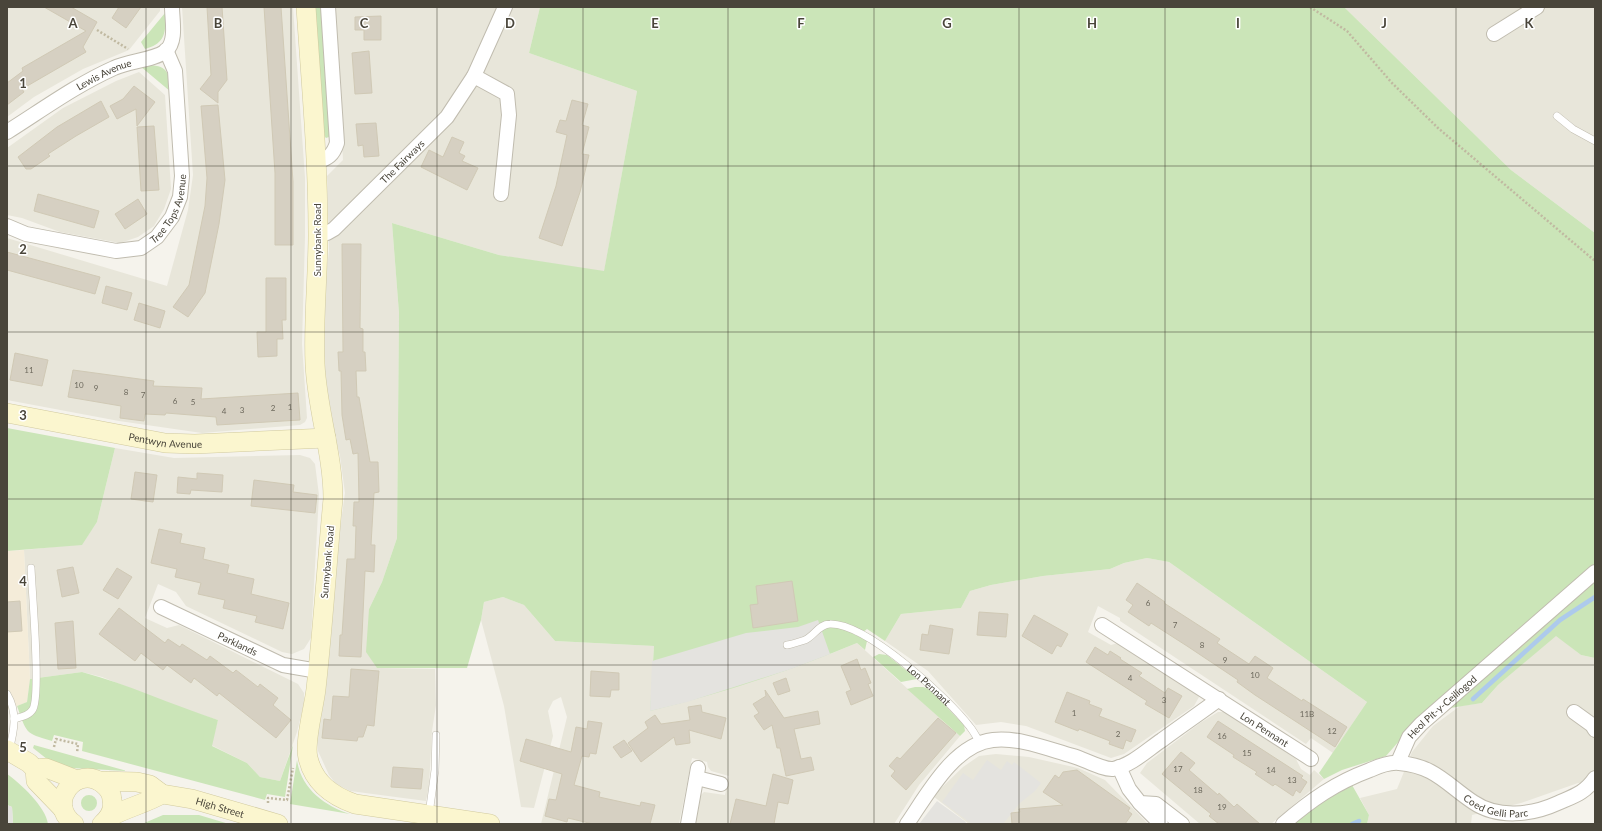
<svg xmlns="http://www.w3.org/2000/svg" width="1602" height="831" font-family="Lato,sans-serif">
  <style>
    .residential { fill: #e8e6da }
    .commercial { fill: #f4ecd9 }
    .green { fill: #cbe5b8 }
    .parking { fill: #e4e3df }
    .lines { fill: none; stroke-linecap: round; stroke-linejoin: round }
    .stream { stroke: #adcaec; stroke-width: 4.5 }
    .building { fill: #d6d0c2; stroke: #d0c9b5 }
    .lane-casing { stroke: #c0bcaf; stroke-width: 8 }
    .street-casing { stroke: #c0bcaf; stroke-width: 16 }
    .secondary-casing { stroke: #d1ca9f; stroke-width: 20 }
    .path { stroke: #c0b9a1; stroke-width: 2.5; stroke-dasharray: 2 2; stroke-linecap: butt }
    .lane { stroke: #fff; stroke-width: 7 }
    .street { stroke: #fff; stroke-width: 14 }
    .secondary { stroke: #fbf6cf; stroke-width: 19 }
    .grid { fill: none; stroke: #49453a; stroke-width: 1; stroke-opacity: 0.55 }
    .labels { text-anchor: middle; stroke-width: 3; stroke-linejoin: round; paint-order: stroke }
    .number-label { font-size: 8px; fill: #6c685c }
    .street-label { font-size: 10px; fill: #49453a; stroke: #fff }
    .grid-label { font-size: 13px; text-anchor: middle; font-weight: bold; fill: #49453a; stroke: #fff; stroke-width: 3; stroke-linejoin: round; paint-order: stroke }
  </style>
  <rect width="100%" height="100%" fill="#f5f3ec"/>
  <path class="residential" d="M7,7H160V11L129,50L83,69L34,97L7,117Z
    M182,7H293L305,178V237L302,344L307,418L305,422L300,425L202,433L119,421L7,400V238L167,286L188,210L193,175Z
    M334,7H540L529,53L637,91L604,272L499,255L392,223L399,313L397,538L382,582L369,609L377,668L435,669L436,705L432,731L429,786L426,801L350,791L336,784L329,775L318,751L317,738L337,551L345,493L340,456L323,392L322,311L329,251L327,176L343,160Z
    M1344,7H1595V233L1511,170Z
    M139,72L165,95L171,189L164,209L154,226L138,237L120,243L60,232L22,218L7,215V148L63,108L116,81Z
    M115,448L174,458L300,455L310,458L315,464L319,495L311,638L304,649L292,654L282,652L186,606L176,592L158,584L145,618L167,628L179,625L298,684L304,693V704L297,732L280,781L260,777L247,763L211,745L218,720L177,707L102,677L82,672L30,679L24,550L82,544L97,522Z
    M1147,558L1169,562L1367,702L1333,753L1311,738L1306,744L1120,621V618L1098,606L1088,632L1111,645L1118,643L1196,693L1199,697L1194,706L1124,754L1111,758L1026,726L1001,722L976,725L928,671L885,641L901,614L961,608L970,591L991,585L1043,576L1110,569L1124,563Z
    M503,597L524,605L555,641L654,646L650,711L830,654L857,643L960,736L919,785L894,824H696L700,796L704,792L725,795L729,776L711,771L708,767L707,762L692,758L679,824H541L567,717L561,697L553,701L548,711L553,736L534,808L521,807L504,706L481,620L484,602Z
    M1556,635L1581,655L1595,658V785L1578,783L1521,803L1472,815L1471,824H1367L1369,815L1360,798L1397,789L1412,752L1433,726L1460,706L1482,703L1498,685Z
    M1218,712H1226L1296,759L1301,769L1310,775L1314,770L1324,779L1271,824H1200L1140,773L1147,763L1200,723Z
    M996,754L1029,757L1078,768L1105,780L1147,823L1145,824H969L933,796L963,767L979,756Z"/>
  <path class="commercial" d="M24,550L30,679L27,702L7,710V551Z"/>
  <path class="green" d="M314,7H321L330,133L329,137L326,138L324,136Z
    M540,7H1344L1511,170L1595,233V658L1581,655L1556,636L1498,685L1482,703L1431,711L1407,732L1386,756L1342,770L1324,779L1319,773L1367,702L1169,562L1147,558L1124,563L1110,569L1043,576L991,585L970,591L961,608L901,614L885,641L867,629L862,633L867,641L865,650L857,643C790,671 720,694 650,711L654,646L555,641L524,605L503,597L484,602L481,620L467,668H377L366,652L369,609L382,582L397,538L399,313L392,223L499,255L604,271L637,91L529,53Z
    M165,13C166,32 166,43 145,49L141,42Z
    M149,65C169,66 169,74 171,92L140,66Z
    M7,428L115,448L97,522L82,545L7,551Z
    M879,654L887,655L917,679L901,682L873,657Z
    M82,672C128,684 172,705 218,720L212,746L247,763L260,777L280,781L293,745L285,797L267,794L265,800L82,751L83,742L54,735L52,741C24,733 27,733 17,706L27,702L30,679Z
    M915,687H923L929,689L964,725L965,731L960,736L907,689Z
    M34,745L127,771L71,768L52,763L33,748Z
    M297,760C301,789 325,806 350,814L290,804Z
    M7,774C20,783 46,807 48,824H13L12,807L7,805Z
    M1352,785L1369,815L1367,824H1293L1307,811Z
    M81 803a8 8 0 1 1 16 0a8 8 0 1 1-16 0Z
    M163,815H199L229,824H142Z"/>
  <path class="parking" d="M818,620L830,654L791,669L687,702L650,711L652,661L746,633L798,627Z
    M987,760L1001,770L1007,761L1012,765L1014,762L1041,783L1035,791L1020,803L1003,824H972L942,802L963,773L973,780Z
    M937,801L966,822L965,824H919Z
    M7,805L12,807L13,824H7Z"/>
  <g class="lines">
    <path class="stream" d="M1473,699L1560,620L1595,597
      M1352,824L1359,821"/>
  </g>
  <path class="building" d="M44,7H71L97,22L83,47L86,52L22,89L24,92L7,105V83L23,71L22,68L86,31Z
    M119,7H141L126,28L112,18Z
    M207,7H222L227,80L218,92V103L200,89L211,75Z
    M264,7H281L293,182V245H275V173Z
    M381,16V40H364V30H355V17Z
    M369,51L372,93L355,94L352,53Z
    M134,86L155,102L137,126L136,109L117,119L110,106L123,99Z
    M572,100L588,104L582,125L589,127L582,154L589,155L580,192L562,246L539,238L556,186L567,135L556,132L560,120L566,121Z
    M101,101L109,117L76,136L48,154L50,156L31,169H26L18,157L57,127Z
    M218,105L225,180L219,224L205,293L188,317L173,307L189,285L205,206L207,178L201,106Z
    M376,123L379,156L364,157L363,145L358,146L356,124Z
    M154,126L159,190L141,191L137,127Z
    M452,137L464,142L459,153L465,156L462,161L478,168L467,190L421,167L429,150L443,157Z
    M38,194L99,211L94,228L34,211Z
    M138,199L147,214L125,229L115,214Z
    M342,244H361L360,328L363,329V352H365L366,371H356L357,397H359L370,462H378L379,492L374,493L371,545H375L374,572L365,571L361,657L339,656L340,635H342L347,559H355L356,526H353L354,502H359L358,453L353,454L350,439L346,440L342,415L341,371H339L338,352H343Z
    M7,252L100,277L95,294L7,270Z
    M266,278H286V320H282L283,339H277V356L258,357L257,332H266Z
    M106,286L132,293L127,310L102,303Z
    M139,303L165,311L160,328L134,320Z
    M15,353L48,360L42,386L10,380Z
    M73,370L154,381L153,386L202,388L201,399L298,393L300,420L217,425L216,417L166,413L165,415L145,414L144,421L120,418L121,406L68,397Z
    M135,472L157,475L153,502L131,499Z
    M197,473L223,475L222,492L191,490L190,494L177,493L178,477L197,479Z
    M254,480L294,485L293,492L317,495L315,513L251,506Z
    M159,529L182,534L180,543L205,548L203,559L229,565L227,573L254,579L251,594L289,603L283,629L255,622L257,616L223,608L225,600L198,594L201,583L175,577L177,569L151,563Z
    M73,567L79,593L62,597L57,570Z
    M117,568L132,577L118,599L103,590Z
    M792,581L798,621L753,628L750,605L758,604L756,586Z
    M1137,583L1165,602L1164,603L1220,639L1217,643L1249,664L1255,656L1273,668L1267,678L1302,701L1303,699L1347,727L1335,747L1255,695L1237,682L1238,680L1187,646L1151,623L1149,626L1128,612L1133,605L1126,600Z
    M20,601L22,631L7,632V602Z
    M119,608L165,643L168,639L180,647L182,644L207,660L210,656L233,673L236,670L258,687L260,684L278,698L273,705L291,720L276,738L219,693L217,696L194,678L191,683L167,665L163,670L141,653L135,661L99,634Z
    M979,612L1008,614L1006,637L977,635Z
    M1034,615L1068,634L1061,647L1057,645L1052,654L1022,636Z
    M73,621L76,668L58,669L55,623Z
    M930,625L953,629L949,654L920,650L922,634L928,635Z
    M1095,647L1108,655L1110,651L1121,658L1120,659L1142,673L1139,676L1165,693L1168,688L1182,696L1169,718L1145,704L1147,701L1086,662Z
    M857,659L861,670L865,668L871,683L868,684L873,696L851,705L846,692L851,690L841,666Z
    M351,669L379,671L374,726L367,725L363,737H358L357,741L322,738L324,719L331,720L333,696L349,697Z
    M591,671L619,673V690H611L610,697L590,696Z
    M786,678L790,691L778,695L773,683Z
    M765,690L784,718L818,711L820,724L794,729L801,759L811,757L814,770L786,776L780,748H777L772,725L764,730L754,716L759,713L753,704L766,696Z
    M1067,692L1090,701L1089,704L1102,709L1099,716L1136,730L1131,742L1126,740L1123,749L1109,744L1110,741L1079,729L1078,731L1055,722Z
    M701,705L702,712L726,718L721,739L689,730L690,743L676,745L674,737L641,762L628,743L648,728L645,722L655,715L661,724L690,720L688,707Z
    M938,718L956,733L906,790L891,776L895,771L889,766L897,757L900,759Z
    M588,721L602,723L596,754L590,753L589,757L582,756L574,785L600,792L599,797L640,806L641,802L655,805L650,824H593L568,818L567,822L545,816L549,799L556,800L562,774L520,761L526,739L571,752L576,727L587,729Z
    M1218,721L1303,776L1301,778L1307,782L1300,793L1296,790L1293,796L1275,784L1273,786L1255,774L1257,772L1233,757L1234,755L1207,737Z
    M624,740L632,751L621,758L613,747Z
    M1181,752L1195,763L1189,770L1218,795L1219,793L1234,807L1237,804L1260,824H1219L1209,816L1211,814L1162,774Z
    M393,767L423,769L421,789L391,787Z
    M1077,770L1130,808L1128,811L1132,814L1125,824H1012L1011,813L1020,812L1019,809L1063,805L1043,792L1055,775L1059,778L1063,772Z
    M773,774L793,780L788,804L778,802L774,824H730L736,799L766,806Z"/>
  <g class="lines">
    <g class="lane-casing">
      <g id="lane">
        <path d="M1557,116L1573,129L1595,141"/>
        <path id="s1" d="M787,645C793,644 799,642 805,640C814,636 819,624 830,624C867,623 948,698 970,727C974,732 977,738 980,743"/>
        <path d="M7,694C18,712 14,732 9,750"/>
        <path d="M14,719C21,717 29,716 33,709C41,693 32,592 31,568"/>
        <path d="M429,814L435,770L436,735"/>
      </g>
    </g>
    <g class="street-casing">
      <g id="street">
        <path d="M1494,34L1537,7"/>
        <path d="M474,76L507,94L509,115L501,194"/>
        <path id="s2" d="M7,132C42,110 76,85 114,68C128,61 154,60 166,51C177,41 172,20 172,7"/>
        <path d="M316,162C328,159 333,155 337,143L328,7"/>
        <path id="s3" d="M7,226L26,234L116,251L141,248L157,237L172,217L180,197L182,176L175,71L166,50"/>
        <path id="s4" d="M318,233H327L334,229L447,117L474,76L505,7"/>
        <path id="s5" d="M161,607L283,665L318,671"/>
        <path id="s6" d="M1102,625L1311,759"/>
        <path d="M1574,712L1592,725L1595,730"/>
        <path id="s7" d="M1398,762L1409,737L1421,724L1595,572"/>
        <path d="M1119,767L1129,789L1140,803L1156,804L1182,824"/>
        <path d="M697,778L721,784"/>
        <path d="M1140,803L1161,824"/>
        <path d="M688,824L698,768"/>
        <path d="M907,824C927,795 954,744 993,740C1019,737 1048,749 1073,756C1084,759 1103,770 1113,769C1132,765 1147,750 1162,740C1181,726 1200,713 1219,699"/>
        <path id="s8" d="M1283,824C1311,800 1335,783 1370,770C1379,766 1390,762 1399,763C1435,766 1446,784 1473,802C1498,819 1532,815 1558,803C1574,796 1585,793 1595,778"/>
      </g>
    </g>
    <g class="secondary-casing">
      <g id="secondary">
        <path d="M306,7C311,82 318,158 318,234C318,277 313,321 315,364C317,410 333,453 333,499C327,562 323,626 316,689C314,707 304,742 308,758C314,783 332,796 355,804L490,824"/>
        <path id="s9" d="M7,413L165,443L195,444L326,438"/>
        <path d="M7,750L29,763L35,769L36,781L63,809"/>
        <path d="M35,769L46,768L77,780"/>
        <path id="s10" d="M99,781L137,782L150,785L162,794L192,799L278,824"/>
        <path d="M108,818C125,808 145,804 162,794"/>
        <path d="M74,824C45,803 77,763 103,784C108,788 112,794 112,800C114,809 109,818 102,824"/>
      </g>
    </g>
    <path class="path" d="M1310,7L1347,31L1392,83L1438,128L1595,261
      M97,30L128,49
      M54,747L56,739L78,744L77,753
      M268,803V798L287,800L293,768"/>
    <use href="#lane" class="lane"/>
    <use href="#street" class="street"/>
    <use href="#secondary" class="secondary"/>
  </g>
  <path class="grid" d="M146,7V824M291,7V824M437,7V824M583,7V824M728,7V824M874,7V824M1019,7V824M1165,7V824M1311,7V824M1456,7V824M7,166H1595M7,332H1595M7,499H1595M7,665H1595"/>
  <g class="labels">
    <g class="number-label">
      <text x="29" y="373">11</text>
      <text x="79" y="388">10</text>
      <text x="96" y="391">9</text>
      <text x="126" y="395">8</text>
      <text x="143" y="398">7</text>
      <text x="175" y="404">6</text>
      <text x="193" y="405">5</text>
      <text x="290" y="410">1</text>
      <text x="273" y="411">2</text>
      <text x="242" y="413">3</text>
      <text x="224" y="414">4</text>
      <text x="1148" y="606">6</text>
      <text x="1175" y="628">7</text>
      <text x="1202" y="648">8</text>
      <text x="1225" y="663">9</text>
      <text x="1255" y="678">10</text>
      <text x="1130" y="681">4</text>
      <text x="1164" y="703">3</text>
      <text x="1074" y="716">1</text>
      <text x="1307" y="717">11B</text>
      <text x="1332" y="734">12</text>
      <text x="1118" y="737">2</text>
      <text x="1222" y="739">16</text>
      <text x="1247" y="756">15</text>
      <text x="1178" y="772">17</text>
      <text x="1271" y="773">14</text>
      <text x="1292" y="783">13</text>
      <text x="1198" y="793">18</text>
      <text x="1222" y="810">19</text>
    </g>
    <g class="street-label">
      <text dy="4" stroke="none"><textPath href="#s2" startOffset="113">Lewis Avenue</textPath></text>
      <text dy="4" stroke="none"><textPath href="#s4" startOffset="113">The Fairways</textPath></text>
      <text dy="4" stroke="none"><textPath href="#s3" startOffset="188">Tree Tops Avenue</textPath></text>
      <text transform="translate(317 240) rotate(-90)" y="4">Sunnybank Road</text>
      <text dy="4" stroke="none"><textPath href="#s9" startOffset="161">Pentwyn Avenue</textPath></text>
      <text transform="translate(327 562) rotate(-85)" y="4">Sunnybank Road</text>
      <text dy="4" stroke="none"><textPath href="#s5" startOffset="85">Parklands</textPath></text>
      <text dy="4" stroke="none"><textPath href="#s1" startOffset="167">Lon Pennant</textPath></text>
      <text dy="4" stroke="none"><textPath href="#s7" startOffset="72">Heol Pit-y-Ceiliogod</textPath></text>
      <text dy="4" stroke="none"><textPath href="#s6" startOffset="193">Lon Pennant</textPath></text>
      <text dy="4" stroke="none"><textPath href="#s8" startOffset="242">Coed Gelli Parc</textPath></text>
      <text dy="4" stroke="none"><textPath href="#s10" startOffset="126">High Street</textPath></text>
    </g>
  </g>
  <g class="grid-label">
    <text x="73" y="28">A</text>
    <text x="218" y="28">B</text>
    <text x="364" y="28">C</text>
    <text x="510" y="28">D</text>
    <text x="655" y="28">E</text>
    <text x="801" y="28">F</text>
    <text x="947" y="28">G</text>
    <text x="1092" y="28">H</text>
    <text x="1238" y="28">I</text>
    <text x="1384" y="28">J</text>
    <text x="1529" y="28">K</text>
    <text x="23" y="88">1</text>
    <text x="23" y="254">2</text>
    <text x="23" y="420">3</text>
    <text x="23" y="586">4</text>
    <text x="23" y="752">5</text>
  </g>
  <rect width="1602" height="831" fill="none" stroke="#49453a" stroke-width="16"/>
</svg>
